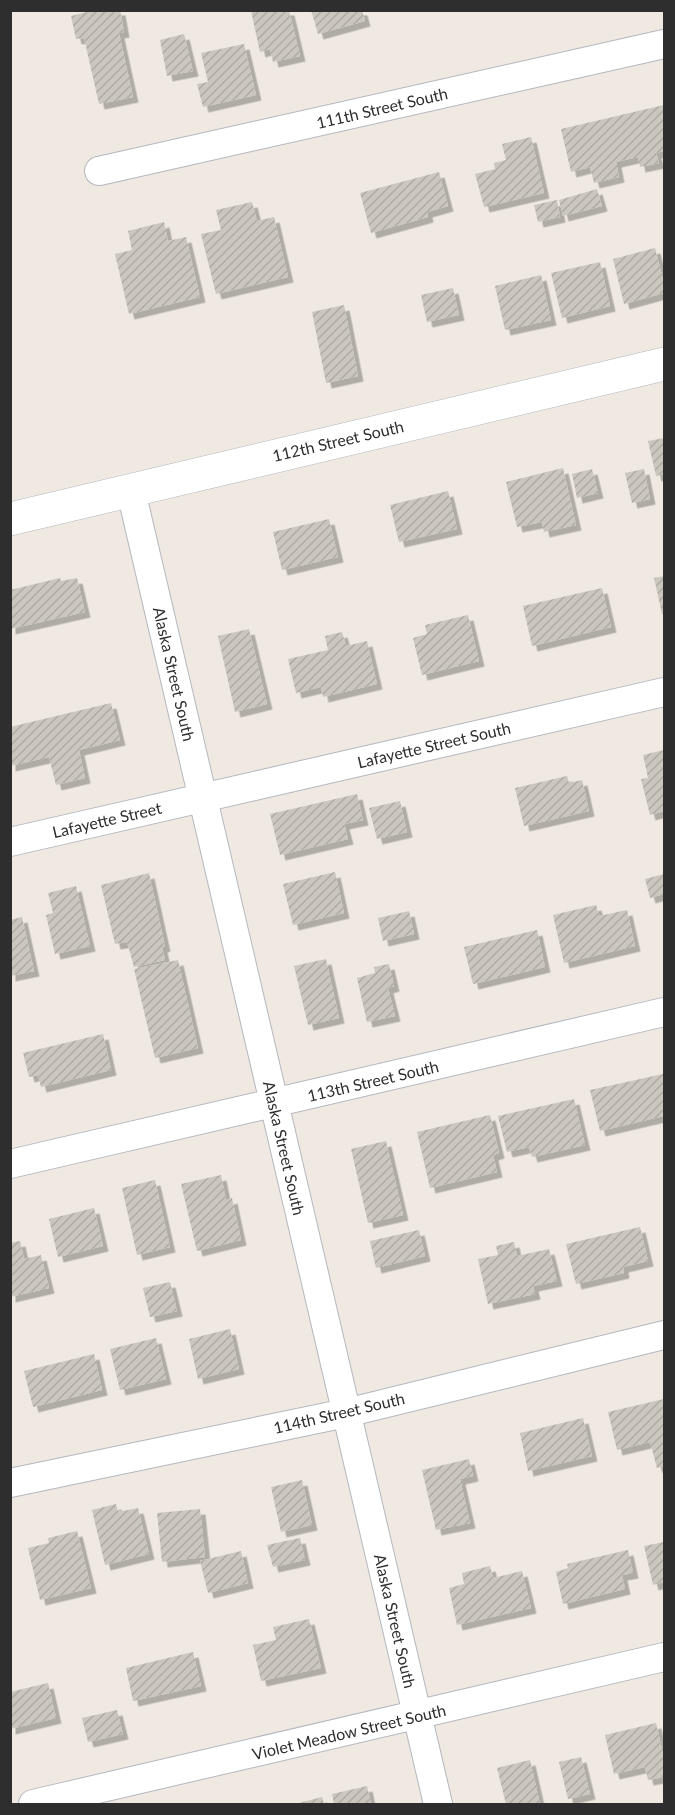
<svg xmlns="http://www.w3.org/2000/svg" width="675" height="1815" font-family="Lato,sans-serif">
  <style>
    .building { fill: url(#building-hatch); filter: url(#shadow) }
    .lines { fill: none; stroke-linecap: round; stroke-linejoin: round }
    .minor-casing { stroke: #b4b7c1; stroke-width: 30 }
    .secondary-casing { stroke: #b4b7c1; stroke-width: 34 }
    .minor { stroke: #fff; stroke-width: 28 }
    .secondary { stroke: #fff; stroke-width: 33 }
    .labels { text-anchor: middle; stroke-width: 4.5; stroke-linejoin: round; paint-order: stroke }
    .street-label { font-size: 16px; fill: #2e2e2e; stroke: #fff }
  </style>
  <defs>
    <pattern id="building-hatch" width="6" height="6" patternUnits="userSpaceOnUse" patternTransform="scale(1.5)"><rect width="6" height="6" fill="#cbc7bf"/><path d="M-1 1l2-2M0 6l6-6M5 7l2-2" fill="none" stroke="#afaba4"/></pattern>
    <filter id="shadow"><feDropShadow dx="5.5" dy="5.5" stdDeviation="0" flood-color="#0004"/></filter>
  </defs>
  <rect width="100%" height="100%" fill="#efe9e1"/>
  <path class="building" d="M94,10H120L124,32L119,33L133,97L99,104L84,38L76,39L71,16Z
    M255,10H289L300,56L273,62L270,49L260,52L251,11Z
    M311,10H362L365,21L318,34Z
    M184,34L193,71L167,76L160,40Z
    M244,44L256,95L203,107L197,84L208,82L201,53Z
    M664,105V151L656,153L659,163L640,167L638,157L616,162L619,177L594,183L590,167L571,172L561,129Z
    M531,137L544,193L484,207L475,174L495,169L494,163L506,160L502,144Z
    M439,172L448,206L427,212L428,217L371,233L360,193Z
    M597,189L602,206L563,216L559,200Z
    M557,200L560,217L538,222L534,205Z
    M252,202L257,221L274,217L288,277L216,294L201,234L221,230L216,210Z
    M164,222L168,241L186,237L200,297L129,314L115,254L132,250L128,231Z
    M655,248L664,284V293L624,304L613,259Z
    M600,262L610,306L562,318L551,273Z
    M541,275L551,320L505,330L495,286Z
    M453,288L459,315L427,322L421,295Z
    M344,305L358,376L326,383L312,312Z
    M664,438V474L656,476L648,441Z
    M563,468L576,525L544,532L542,522L517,527L506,482Z
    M592,469L598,493L577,498L572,474Z
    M644,469L650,499L632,503L625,473Z
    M448,491L457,529L399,542L390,505Z
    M329,519L338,557L282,570L273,532Z
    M664,576V614H662L654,578Z
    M60,578L61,581L77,578L85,612L10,629V590Z
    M602,588L611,627L532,646L523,606Z
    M468,615L479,661L422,675L413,638L427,634L425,625Z
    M249,629L267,704L235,712L218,636Z
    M342,632L346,646L367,641L377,684L323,697L321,687L296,693L288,659L328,650L325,636Z
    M111,703L120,740L79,750L85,778L56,785L49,757L10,766V727Z
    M664,750V811L650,815L641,779L648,778L643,755Z
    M567,776L569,783L582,780L589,811L524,826L515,788Z
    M357,794L363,820L344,824L348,839L280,855L270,814Z
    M400,801L407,832L377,839L369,808Z
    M335,872L344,913L293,925L283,884Z
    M149,873L165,946L162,947L165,960L134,967L127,942L115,944L101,885Z
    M664,874V894L650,898L645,879Z
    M76,886L90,946L55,954L46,915L53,913L48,893Z
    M596,905L599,916L627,910L635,946L564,963L553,915Z
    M409,911L414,934L383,941L378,918Z
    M22,917L34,971L10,976V920Z
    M537,930L545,967L473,984L464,947Z
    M326,959L339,1018L308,1025L294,966Z
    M178,960L198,1048L155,1058L134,969Z
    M389,964L394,986L388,988L395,1016L367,1022L357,978L375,973L374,967Z
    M103,1034L111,1070L41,1087L38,1075L29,1077L23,1053Z
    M663,1074L664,1116L600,1131L590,1090Z
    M574,1099L585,1145L532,1157L529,1147L507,1152L498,1116Z
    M490,1115L499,1153L493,1155L497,1172L430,1188L417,1132Z
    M386,1141L403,1215L368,1223L351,1149Z
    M221,1175L226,1200L232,1198L241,1240L197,1251L181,1184Z
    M155,1180L170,1247L137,1255L122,1188Z
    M94,1208L103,1246L58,1257L49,1219Z
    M640,1227L648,1261L623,1267L624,1273L576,1284L566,1244Z
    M419,1230L425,1256L376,1268L370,1241Z
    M20,1241L24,1259L41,1255L49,1288L10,1297V1243Z
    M514,1242L517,1256L549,1249L557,1281L533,1286L535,1294L488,1304L478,1259L498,1255L496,1246Z
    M170,1282L177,1311L150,1317L143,1288Z
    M230,1329L239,1369L198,1379L189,1339Z
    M156,1338L166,1379L120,1390L110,1349Z
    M94,1354L102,1390L33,1407L24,1371Z
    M664,1399V1466L657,1468L650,1442L617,1450L608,1412Z
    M583,1418L592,1456L528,1471L520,1433Z
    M469,1459L473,1476L460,1479L470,1523L436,1530L422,1470Z
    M302,1480L312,1525L281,1532L271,1487Z
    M116,1504L118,1512L138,1508L149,1554L105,1565L92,1510Z
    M200,1509L205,1557L162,1562L157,1513Z
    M77,1531L91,1588L40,1600L28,1548L49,1543L48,1538Z
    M300,1538L305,1560L273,1567L267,1545Z
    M664,1542V1582L653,1585L644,1546Z
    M628,1550L633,1573L622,1575L625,1589L563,1604L556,1572L568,1568L567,1564Z
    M241,1551L248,1583L208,1593L200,1561Z
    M490,1566L493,1578L522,1571L531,1608L457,1625L449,1588L464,1584L462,1573Z
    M309,1619L321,1668L261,1681L253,1645L276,1640L273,1627Z
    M193,1652L201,1686L133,1701L126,1668Z
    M48,1683L56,1718L10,1729V1692Z
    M117,1710L123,1734L88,1742L82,1718Z
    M656,1723L664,1759V1777L648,1780L645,1767L614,1774L605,1735Z
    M581,1757L590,1794L568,1799L559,1762Z
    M530,1760L540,1804H506L497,1768Z
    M367,1786L371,1804H334L332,1794Z
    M322,1797L324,1804H295Z"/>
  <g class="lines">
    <g class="minor-casing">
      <path id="minor" d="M99,171L664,44
        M131,491L438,1804
        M10,842L664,692
        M10,1164L664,1012
        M10,1483L346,1413L664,1335
        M33,1804L664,1657"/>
    </g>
    <g class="secondary-casing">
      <path id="secondary" d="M10,519L664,364"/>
    </g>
    <use href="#minor" class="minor"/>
    <use href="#secondary" class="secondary"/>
  </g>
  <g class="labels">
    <g class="street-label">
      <text transform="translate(382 108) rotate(-13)" y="6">111th Street South</text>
      <text transform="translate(338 441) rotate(-13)" y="6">112th Street South</text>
      <text transform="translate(174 674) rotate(77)" y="6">Alaska Street South</text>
      <text transform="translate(434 745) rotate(-13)" y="6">Lafayette Street South</text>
      <text transform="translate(107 820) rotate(-13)" y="6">Lafayette Street</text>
      <text transform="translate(373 1081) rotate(-13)" y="6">113th Street South</text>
      <text transform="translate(284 1148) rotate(77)" y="6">Alaska Street South</text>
      <text transform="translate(339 1413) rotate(-13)" y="6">114th Street South</text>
      <text transform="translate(395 1621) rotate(77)" y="6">Alaska Street South</text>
      <text transform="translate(349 1732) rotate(-13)" y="6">Violet Meadow Street South</text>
    </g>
  </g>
  <rect width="675" height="1815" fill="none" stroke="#2e2e2e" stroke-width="24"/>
</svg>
